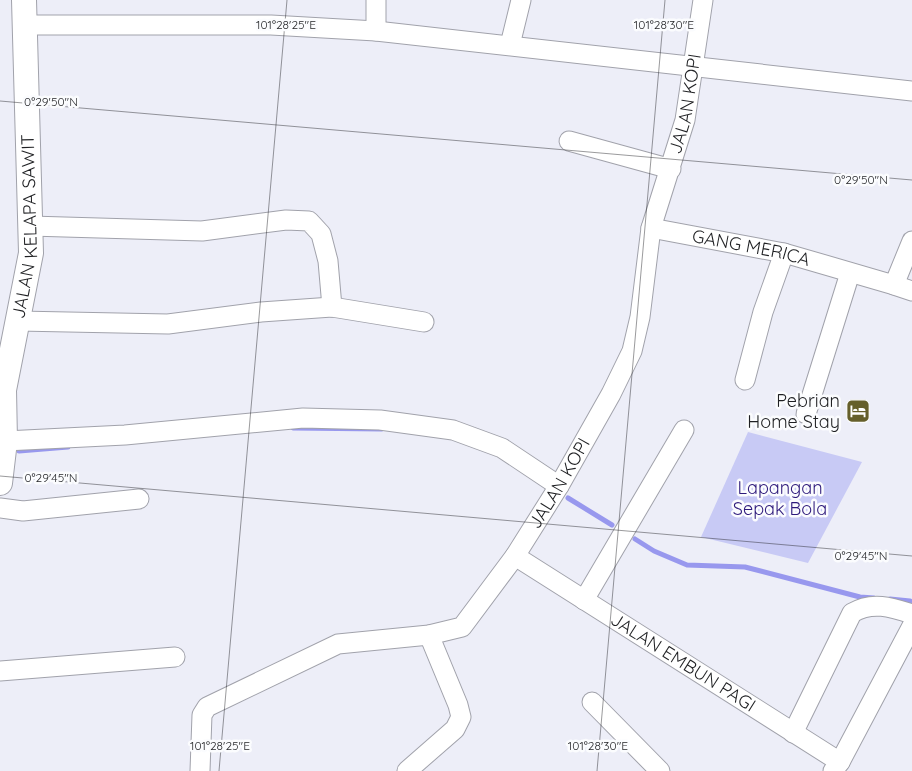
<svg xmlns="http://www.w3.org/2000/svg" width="912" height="771" font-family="Quicksand,sans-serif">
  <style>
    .green { fill: #c8caf5 }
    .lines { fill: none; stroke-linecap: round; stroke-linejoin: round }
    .stream { stroke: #9898ee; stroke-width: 5 }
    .minor-casing { stroke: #a1a2ab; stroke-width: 21 }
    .major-casing { stroke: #a1a2ab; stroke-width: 26 }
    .minor { stroke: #fff; stroke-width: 19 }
    .major { stroke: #fff; stroke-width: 24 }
    .ticks { fill: none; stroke: #1f2023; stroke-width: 1; stroke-opacity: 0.45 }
    .labels { text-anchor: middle; stroke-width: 5; stroke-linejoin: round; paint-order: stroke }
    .street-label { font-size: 18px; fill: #1f2023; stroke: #fbfcfe }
    .poi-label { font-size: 18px; fill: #1f2023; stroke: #fbfcfe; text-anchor: end }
    .park-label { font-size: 18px; fill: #2d197b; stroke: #fbfcfe }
    .ticks-label { font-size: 12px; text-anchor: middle; fill: #1f2023; stroke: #fbfcfe; stroke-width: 5; stroke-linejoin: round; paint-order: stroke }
  </style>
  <rect width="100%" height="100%" fill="#edeef8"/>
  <path class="green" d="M748,432L862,462L808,563L701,537Z"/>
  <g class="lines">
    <path class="stream" d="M293,428L382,429
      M19,451L68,447
      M568,498L612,525
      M635,539L654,551L687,565L745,567L860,597L874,598
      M890,599L910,601"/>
    <g class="minor-casing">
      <g id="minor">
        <path d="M376,0V31"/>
        <path d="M26,25H271L376,31L912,91"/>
        <path d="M510,45L521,0"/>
        <path d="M569,141L671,169"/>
        <path d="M30,226L202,231L286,220L309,221L321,234L328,261L332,307"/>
        <path id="s1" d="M651,228L784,253L894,285L912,241"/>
        <path d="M894,285L912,291"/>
        <path d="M18,321L168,324L261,312L332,307L424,322"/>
        <path d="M745,380L763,312L784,253"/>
        <path d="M806,414L850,273"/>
        <path d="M5,441L125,435L303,418L380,420L453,430L502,448L559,486"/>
        <path d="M0,508L23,511L139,499"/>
        <path id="s2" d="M515,556L840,762"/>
        <path d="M584,600L684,430"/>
        <path d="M0,671L175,657"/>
        <path d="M592,702L660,771"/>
        <path d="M793,733L852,613C872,601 891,607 912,614"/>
        <path id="s3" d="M200,771L202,715L207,707L338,644L429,635L462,627L515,556L559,486L611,394L632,351L640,317L651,228L685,120L703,0"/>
        <path d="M407,771L455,729L461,717L458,705L429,635"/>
        <path d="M833,771L840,762L912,626"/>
      </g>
    </g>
    <g class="major-casing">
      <g id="major">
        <path id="s4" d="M0,483L5,441L4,390L31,253L24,0"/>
      </g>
    </g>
    <use href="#minor" class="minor"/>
    <use href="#major" class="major"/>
  </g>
  <path class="ticks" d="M0,101L912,180M0,476L912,556M219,771L287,0M597,771L665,0"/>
  <defs>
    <g id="hotel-square" transform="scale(1.25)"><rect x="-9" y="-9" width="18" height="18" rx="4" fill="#655f2b" stroke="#fbfcfe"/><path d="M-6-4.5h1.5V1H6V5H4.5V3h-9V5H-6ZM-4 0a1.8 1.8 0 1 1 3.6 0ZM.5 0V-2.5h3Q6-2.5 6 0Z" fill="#fff"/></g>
  </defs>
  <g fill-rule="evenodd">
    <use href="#hotel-square" x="858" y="411"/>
  </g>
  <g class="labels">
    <g class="street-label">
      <text dy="6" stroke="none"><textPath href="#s3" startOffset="915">JALAN KOPI</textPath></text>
      <text dy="6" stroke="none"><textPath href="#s4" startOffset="259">JALAN KELAPA SAWIT</textPath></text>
      <text dy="6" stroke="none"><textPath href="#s1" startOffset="102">GANG MERICA</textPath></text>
      <text dy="6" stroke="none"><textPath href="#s3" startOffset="510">JALAN KOPI</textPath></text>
      <text dy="6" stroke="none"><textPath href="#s2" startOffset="199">JALAN EMBUN PAGI</textPath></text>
    </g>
    <g class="poi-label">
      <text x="840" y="407">Pebrian<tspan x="840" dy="21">Home Stay</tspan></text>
    </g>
    <g class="park-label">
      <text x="780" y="494">Lapangan<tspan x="780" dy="21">Sepak Bola</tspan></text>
    </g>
  </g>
  <g class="ticks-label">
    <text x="286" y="29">101°28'25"E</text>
    <text x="664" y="29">101°28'30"E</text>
    <text x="51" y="106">0°29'50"N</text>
    <text x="861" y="184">0°29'50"N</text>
    <text x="51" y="482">0°29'45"N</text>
    <text x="861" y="560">0°29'45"N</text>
    <text x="220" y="750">101°28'25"E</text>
    <text x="598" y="750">101°28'30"E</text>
  </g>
</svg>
